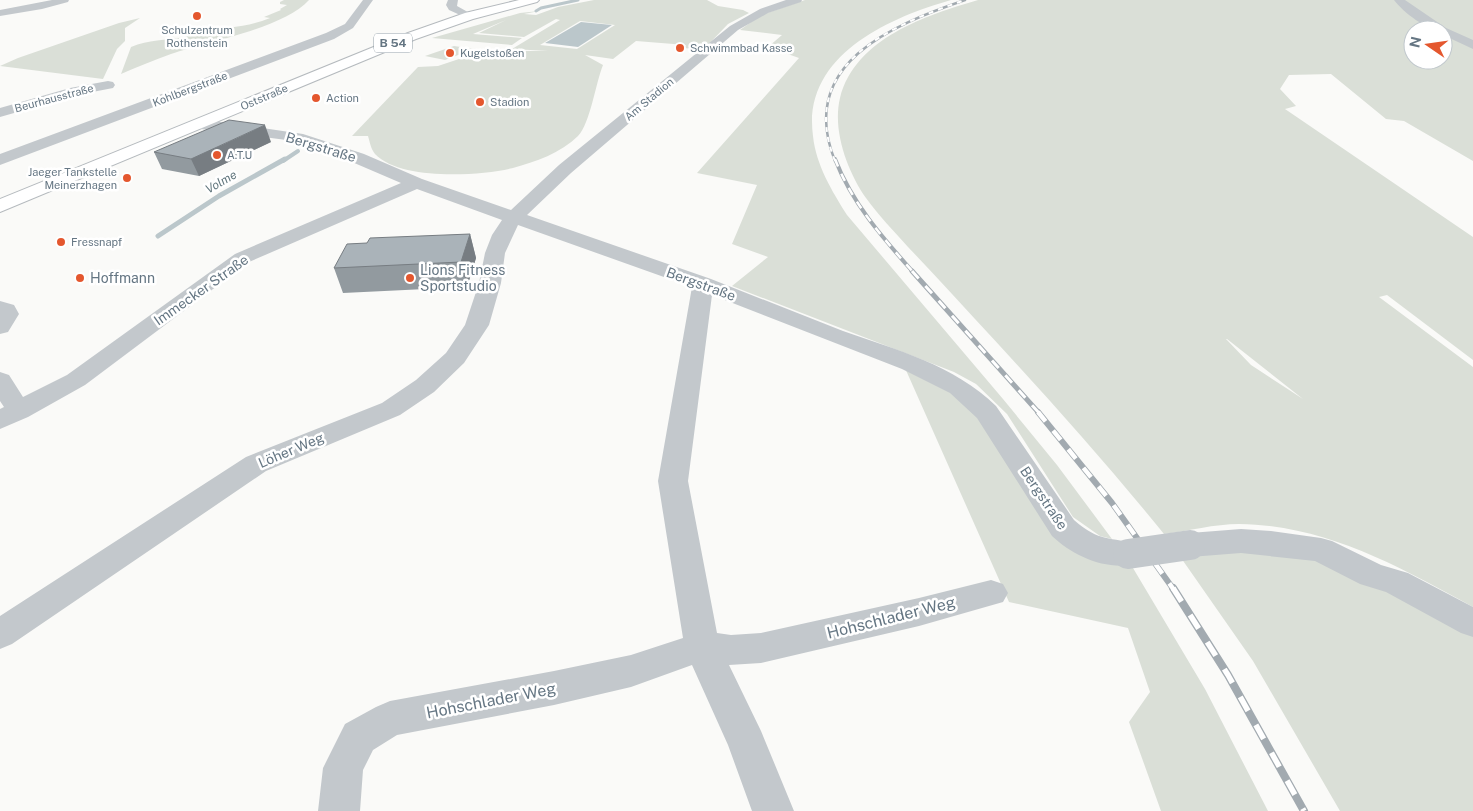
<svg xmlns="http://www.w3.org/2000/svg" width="1473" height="811" font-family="'Public Sans',sans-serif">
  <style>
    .green { fill: #dadfd7; fill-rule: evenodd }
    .water { fill: #bbc7cb }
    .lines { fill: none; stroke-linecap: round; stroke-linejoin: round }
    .stream-far2 { stroke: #bbc7cb; stroke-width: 3 }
    .stream-far1 { stroke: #bbc7cb; stroke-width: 4 }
    .stream { stroke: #bbc7cb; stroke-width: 5 }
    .primary-casing { stroke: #b5babe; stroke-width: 2 }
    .minor { fill: #c3c8cc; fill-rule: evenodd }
    .primary { fill: #fff; fill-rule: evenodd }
    .rail-far4-casing { stroke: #a2aab0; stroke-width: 2.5 }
    .rail-far3-casing { stroke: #a2aab0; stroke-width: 4 }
    .rail-far2-casing { stroke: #a2aab0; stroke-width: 5 }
    .rail-far1-casing { stroke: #a2aab0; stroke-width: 6 }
    .rail-casing { stroke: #a2aab0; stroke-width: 8 }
    .rail-far4 { stroke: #fff; stroke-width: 2; stroke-dasharray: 5; stroke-linecap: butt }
    .rail-far3 { stroke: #fff; stroke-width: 2.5; stroke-dasharray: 8; stroke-linecap: butt }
    .rail-far2 { stroke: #fff; stroke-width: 3; stroke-dasharray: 10; stroke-linecap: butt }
    .rail-far1 { stroke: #fff; stroke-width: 4.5; stroke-dasharray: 12; stroke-linecap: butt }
    .rail { stroke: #fff; stroke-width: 5.5; stroke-dasharray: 16; stroke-linecap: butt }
    .minor-bridge { stroke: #c3c8cc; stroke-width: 30 }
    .wall { fill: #929a9f }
    .shaded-wall { fill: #777d82 }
    .building { fill: #aab3b9; stroke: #777d82 }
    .poi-dot { fill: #e4572e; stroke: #fff; stroke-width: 2 }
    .labels { text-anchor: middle; stroke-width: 5; stroke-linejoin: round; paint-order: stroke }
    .far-poi-label { font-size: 11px; fill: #657683; stroke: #fff; text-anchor: start }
    .far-street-label { font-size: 11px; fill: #657683; stroke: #fff }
    .shield { fill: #fff; stroke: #939fa8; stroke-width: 1 }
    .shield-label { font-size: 12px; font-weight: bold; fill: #657683 }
    .far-water-label { font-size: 12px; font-style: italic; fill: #60757c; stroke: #fff }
    .street-label { font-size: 14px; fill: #657683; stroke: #fff }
    .poi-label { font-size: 14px; fill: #657683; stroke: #fff; text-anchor: start }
    .near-street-label { font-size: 16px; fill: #657683; stroke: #fff }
  </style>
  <rect width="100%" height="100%" fill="#fafaf8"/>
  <path class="green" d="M284,0H309C284,28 207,42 171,54C154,60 137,67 121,74L131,47C149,39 165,41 184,37C190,36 196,32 202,31C225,28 248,27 270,18L264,17L281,10L280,9L287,5L280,4V2Z
    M594,0H707L718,6L743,10L749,13L728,24L703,50L684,48L686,45L636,41L613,59L585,55L603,65C596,82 590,124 578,136C561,153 535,162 513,168C480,176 401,181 375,154C371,149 370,143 368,136H352L418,67L438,66L459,59L507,51H548L512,49L560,20L556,19L524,37L479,33L506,20L473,34L522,38L512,45L432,38L520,13L539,11L524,14L536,15L558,7ZM580,21L615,25L577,49L540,45Z
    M805,0H951C888,18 802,56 813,136C816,165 832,191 847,215L1003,399L1057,465L1112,539L1100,536L1073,517L1007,414L976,384L954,372L732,286L768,257L732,244L757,185L697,173L799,58L768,47L782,35L740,30L761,15Z
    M978,0H1473V161L1404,121L1386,119L1331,74L1289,75L1280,89L1296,106L1285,109L1473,237V360L1387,295L1379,297L1473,367V607C1400,567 1325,525 1239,524C1215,524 1188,531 1164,534C1104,460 1040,389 975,319C953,295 931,271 908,247C894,231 878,215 866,198C848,172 832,131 840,98C855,38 927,15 978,0ZM1413,30H1443V60H1413ZM1226,339H1227L1303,399L1251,365Z
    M140,18L125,28V41L117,49L103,79L0,66L18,58L119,23Z
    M454,46L474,49L445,60L425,56Z
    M905,368L961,394L1059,534L1130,563L1205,689L1268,811H1161L1129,722L1150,692L1128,628L1009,602Z
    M1242,549L1293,554L1326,563L1473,631V811H1340L1253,661L1179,555Z"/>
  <path class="water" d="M581,22L612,25L578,47L545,43Z"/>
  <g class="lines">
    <path class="stream-far2" d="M536,11L541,8L578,0"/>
    <path class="stream-far1" d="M283,161L298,151"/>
    <path class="stream" d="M158,236L219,196L285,159"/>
    <g class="primary-casing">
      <path id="primary" d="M519,0H539L537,2L473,19L416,39L0,212V199L408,33L465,13Z"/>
    </g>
    <path class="minor" d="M52,0H69L68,2L42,9L0,16V10Z
      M363,0H373L353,28L334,39L0,165V154L326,33L345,24Z
      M448,0H458L457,6L475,16L469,19L449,10L446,5Z
      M786,0H802L801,2L768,13L738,30L571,173L527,215L711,279L843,331C897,350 954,365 996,406L1074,520C1100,543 1110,536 1139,545L1144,554L1139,563C1109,572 1074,557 1052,536L977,418L950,393L902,369L712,295L688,481L717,633L731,635L761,633L919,598L991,580L1003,584L1008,593L1003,602L919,626L761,663L729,665L761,731L794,811H752L728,745L692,665L631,687L554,705L397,735L373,750L363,770L360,811H318L323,768L345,724L376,707L390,701L554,671L631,655L683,638L658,481L692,287L518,225L505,253L501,283L489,325L464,363L434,392L400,415L266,471L12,644L0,649V616L246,457L382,403L416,380L446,353L465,325L479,283L485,253L492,235L502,220L417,189L249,262L85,385L28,417L0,429V409L4,407L0,401V372L9,375L23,397L67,375L235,254L401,183L352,162L294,141L201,129L196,127L193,124L196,121L201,119L303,134L364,154L422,179L511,210L559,165L730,26L760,9Z
      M1394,0H1405L1446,28L1473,40V49L1443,35V30C1426,30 1404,13 1394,0Z
      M108,81L113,82L115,85L113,88L77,95L0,117V108L70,88Z
      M0,301L14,305L19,314L8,332L0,334Z
      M1241,529L1271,531L1321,538L1332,541L1381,565L1408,573L1473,607V637L1461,633L1386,592L1360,584L1315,561L1241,553L1190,557L1179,553L1174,545L1179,537L1190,533Z"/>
    <use href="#primary" class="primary"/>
    <g class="rail-far4-casing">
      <path id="rail-far4" d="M835,161C796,64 892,25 965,0"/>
    </g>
    <g class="rail-far3-casing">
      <path id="rail-far3" d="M835,159C852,203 882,237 913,272"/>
    </g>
    <g class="rail-far2-casing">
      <path id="rail-far2" d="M912,271L1039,413"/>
    </g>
    <g class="rail-far1-casing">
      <path id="rail-far1" d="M1038,412L1112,503L1174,590"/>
    </g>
    <g class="rail-casing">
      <path id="rail" d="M1173,588L1228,675L1304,811"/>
    </g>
    <use href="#rail-far4" class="rail-far4"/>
    <use href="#rail-far3" class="rail-far3"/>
    <use href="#rail-far2" class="rail-far2"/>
    <use href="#rail-far1" class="rail-far1"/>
    <use href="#rail" class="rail"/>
    <path class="minor-bridge" d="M1128,554L1190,545"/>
  </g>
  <path class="wall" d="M271,142L199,176L162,169L154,152Z
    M470,234L476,258L467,287L343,293L334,268L367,243Z"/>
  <path class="shaded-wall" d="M265,125L271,142L199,176L191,159Z
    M470,234L476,258L467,287L461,262Z"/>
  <path class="building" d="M229,120L265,125L191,159L154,152Z
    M470,234L461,262L334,268L347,244L367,243L370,238Z"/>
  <g class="poi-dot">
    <circle cx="197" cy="16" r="5"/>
    <circle cx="680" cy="48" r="5"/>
    <circle cx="450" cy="53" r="5"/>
    <circle cx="316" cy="98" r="5"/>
    <circle cx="480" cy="102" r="5"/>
    <circle cx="217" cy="155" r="5"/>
    <circle cx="127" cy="178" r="5"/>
    <circle cx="61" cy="242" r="5"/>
    <circle cx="80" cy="278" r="5"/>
    <circle cx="410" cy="278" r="5"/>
  </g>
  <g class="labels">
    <g class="far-poi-label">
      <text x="197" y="34" text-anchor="middle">Schulzentrum<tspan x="197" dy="13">Rothenstein</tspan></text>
      <text x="690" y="52">Schwimmbad Kasse</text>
      <text x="460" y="57">Kugelstoßen</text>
      <text x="326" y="102">Action</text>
      <text x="490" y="106">Stadion</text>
      <text x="227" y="159">A.T.U</text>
      <text x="117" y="176" text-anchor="end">Jaeger Tankstelle<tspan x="117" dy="13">Meinerzhagen</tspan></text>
      <text x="71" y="246">Fressnapf</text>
    </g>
    <g class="far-street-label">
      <text transform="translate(190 89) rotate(-21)" y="4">Kohlbergstraße</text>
      <text transform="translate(264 97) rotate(-23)" y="4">Oststraße</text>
      <text transform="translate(54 98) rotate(-15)" y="4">Beurhausstraße</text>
      <text transform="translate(649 99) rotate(-40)" y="4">Am Stadion</text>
    </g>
    <rect class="shield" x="374" y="33.5" width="38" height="19" rx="4"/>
    <g class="shield-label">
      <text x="393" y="47">B 54</text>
    </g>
    <g class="far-water-label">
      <text transform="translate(221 182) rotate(-30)" y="4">Volme</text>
    </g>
    <g class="street-label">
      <text transform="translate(321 147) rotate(17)" y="5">Bergstraße</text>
      <text transform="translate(701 284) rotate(20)" y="5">Bergstraße</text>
      <text transform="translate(201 290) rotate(-35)" y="5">Immecker Straße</text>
      <text transform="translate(291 450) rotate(-23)" y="5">Löher Weg</text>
      <text transform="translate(1044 498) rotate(56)" y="5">Bergstraße</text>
    </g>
    <g class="poi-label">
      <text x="420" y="275">Lions Fitness<tspan x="420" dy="16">Sportstudio</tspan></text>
      <text x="90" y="283">Hoffmann</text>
    </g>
    <g class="near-street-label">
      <text transform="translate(891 617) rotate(-14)" y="6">Hohschlader Weg</text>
      <text transform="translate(491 700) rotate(-11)" y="6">Hohschlader Weg</text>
    </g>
  </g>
  <g transform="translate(1428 45) rotate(283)"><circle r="24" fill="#ffffff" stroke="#c1c8cd"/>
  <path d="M0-4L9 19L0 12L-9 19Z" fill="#e4572e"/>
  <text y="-8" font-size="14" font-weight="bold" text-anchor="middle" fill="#657683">N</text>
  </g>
</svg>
